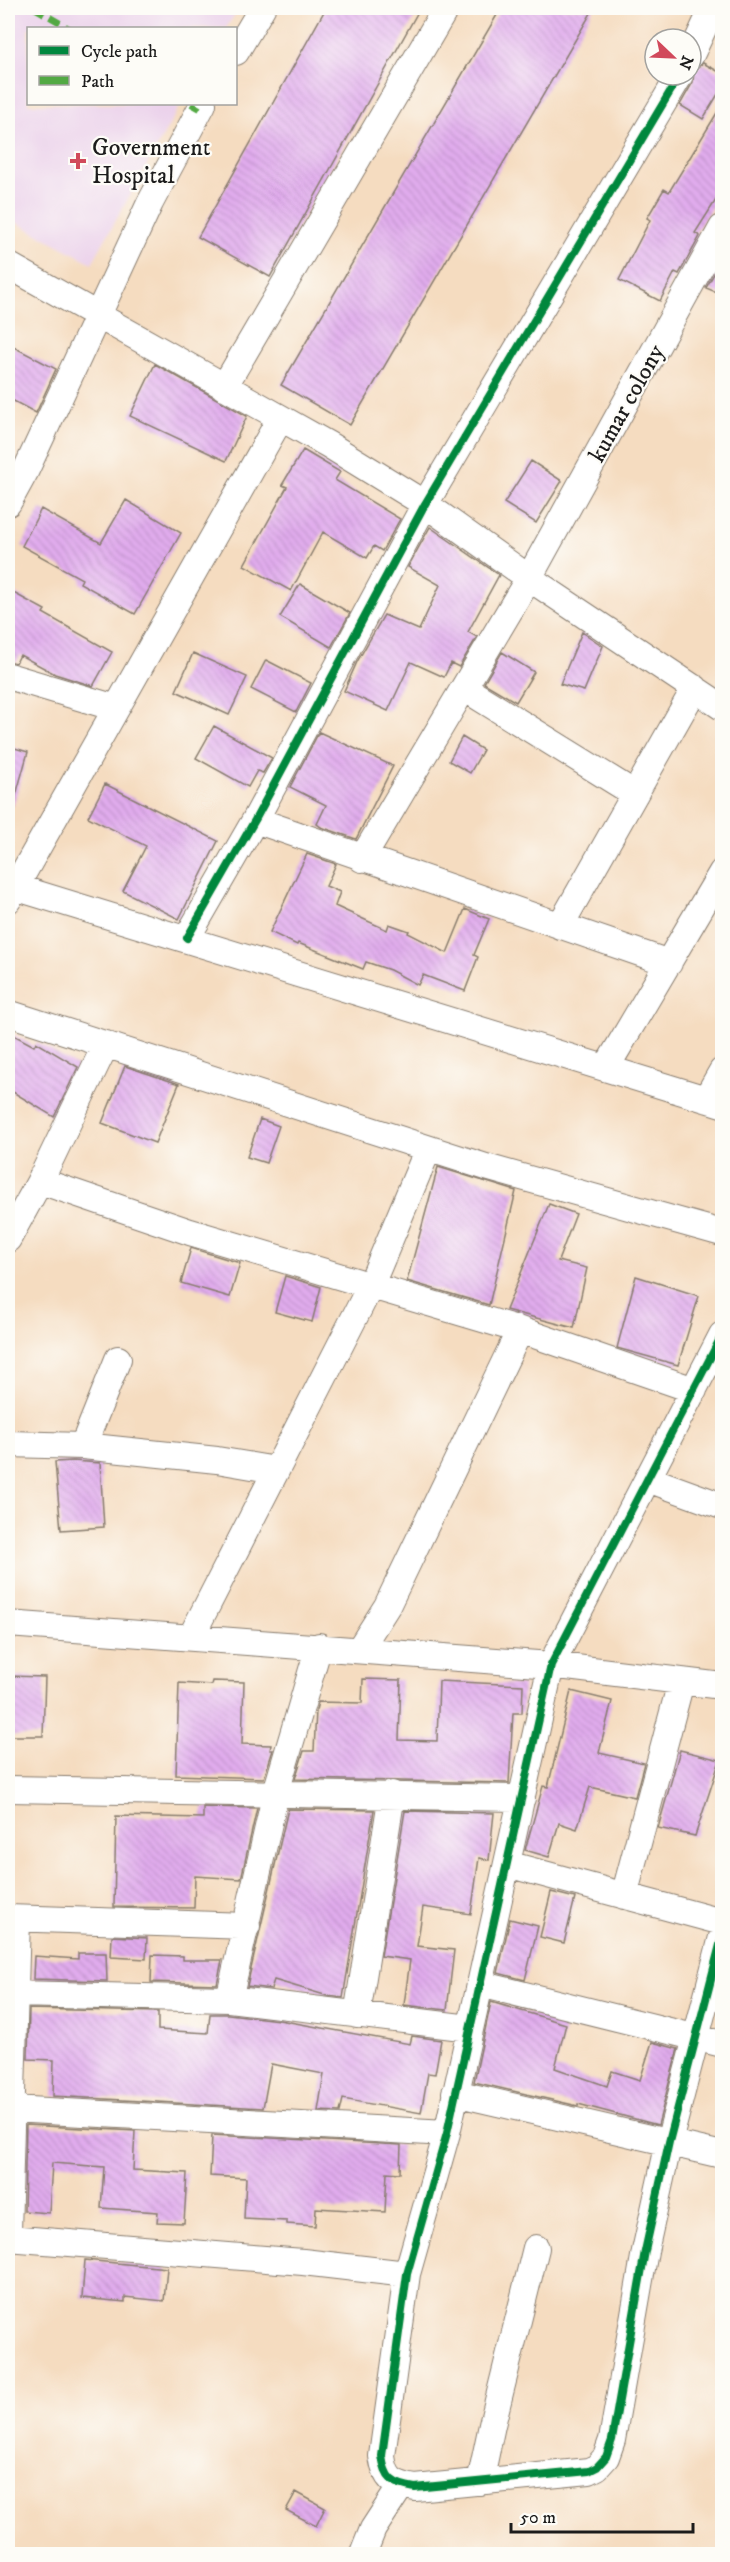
<svg xmlns="http://www.w3.org/2000/svg" width="730" height="2562" font-family="'IM FELL DW Pica',serif">
  <style>
    .built { fill: #ebd1eb }
    .building { fill: url(#building-back-hatch) }
    .lines { fill: none; stroke-linecap: round; stroke-linejoin: round }
    .street-casing { stroke: #887c6e; stroke-width: 28 }
    .street { stroke: #fff; stroke-width: 26 }
    .quiet { stroke: #52a943; stroke-width: 6; stroke-dasharray: 12 6; stroke-linecap: butt }
    .cycleway-casing { stroke: #fdfcf7; stroke-width: 11 }
    .cycleway { stroke: #00873e; stroke-width: 8 }
    .poi-dot { fill: #d1495b; stroke: #fdfcf7; stroke-width: 2 }
    .labels { text-anchor: middle; stroke-width: 4.5; stroke-linejoin: round; paint-order: stroke }
    .poi-label { font-size: 24px; fill: #1c1c1c; stroke: #fdfcf7; text-anchor: start }
    .street-label { font-size: 24px; fill: #1c1c1c; stroke: #fdfcf7 }
  </style>
  <defs>
    <pattern id="building-back-hatch" width="6" height="6" patternUnits="userSpaceOnUse" patternTransform="scale(1.5)"><rect width="6" height="6" fill="#e1aced"/><path d="M-1 5l2 2M0 0l6 6M5-1l2 2" fill="none" stroke="#c093cb"/></pattern>
  </defs>
  <rect width="100%" height="100%" fill="#fdfcf7"/>
  <filter id="ink" filterUnits="userSpaceOnUse"><feTurbulence type="fractalNoise" baseFrequency=".0167" numOctaves="2"/><feDisplacementMap in="SourceGraphic" scale="12" xChannelSelector="R" yChannelSelector="G"/><feConvolveMatrix kernelMatrix="1 2 1 2 8 2 1 2 1" color-interpolation-filters="sRGB"/></filter>
  <filter id="wash" filterUnits="userSpaceOnUse"><feTurbulence type="fractalNoise" baseFrequency=".008" numOctaves="4" result="noise"/><feDisplacementMap in="SourceGraphic" scale="24" xChannelSelector="R" yChannelSelector="G"/><feGaussianBlur stdDeviation="1.35" result="paint"/><feColorMatrix in="noise" values="0 0 0 0 0 0 0 0 0 0 0 0 0 0 0 0 0 1.4 0 .05"/><feComposite in="paint" operator="in"/></filter>
  <g filter="url(#wash)">
    <rect width="100%" height="100%" fill="#f5dcc0"/>
    <path class="built" d="M8,8H239L226,28H28V104H181L92,263L8,218Z"/>
    <g id="blocks">
      <path class="building" d="M326,8H420L270,277L198,237Z
        M501,8H594L350,425L281,385Z
        M703,63L723,74V86L703,119L680,105L693,82L694,70Z
        M723,103V189L695,233L700,236L679,274L675,272L660,301L619,280L650,220L647,218L664,189L669,192Z
        M723,258V295L706,288Z
        M8,344L56,369L36,413L8,398Z
        M155,364L247,416L226,461L130,416Z
        M303,450L340,472L335,480L400,519L382,551L374,546L367,558L323,532L291,591L244,565L287,487L282,485Z
        M531,461L562,481L536,523L504,503Z
        M126,500L181,533L135,614L80,583L82,579L22,546L41,509L101,543Z
        M430,527L499,575L468,632L477,637L459,667L451,663L444,677L411,662L388,711L344,691L357,662L384,615L419,630L440,585L408,567Z
        M300,584L350,613L331,647L280,617Z
        M8,590L45,610L43,613L112,652L93,686L55,674L20,655L16,663L8,661Z
        M582,632L603,646L584,691L560,684Z
        M502,652L534,672L516,702L484,683Z
        M193,653L247,677L229,715L176,691Z
        M266,660L311,683L296,712L251,689Z
        M214,726L272,758L263,773L257,771L248,787L196,758Z
        M319,732L393,766L356,839L321,827L317,824L326,805L290,787Z
        M462,737L483,750L470,773L449,761Z
        M8,746L28,752L13,806L8,805Z
        M105,784L218,841L179,919L123,891L146,846L88,817Z
        M307,854L336,864L326,886L340,892L335,906L387,930L389,924L409,931L408,933L447,953L465,909L489,919L474,955L478,957L465,991L423,975L418,985L390,970L366,962L363,969L298,943L297,945L270,932Z
        M8,1032L34,1046L36,1042L78,1067L54,1117L8,1089Z
        M125,1066L179,1084L155,1143L102,1123Z
        M260,1119L279,1126L266,1163L247,1157Z
        M438,1167L516,1191L489,1305L407,1281Z
        M549,1204L576,1214L558,1261L587,1268L574,1328L506,1310Z
        M191,1248L240,1263L230,1297L181,1283Z
        M285,1276L321,1287L312,1322L275,1312Z
        M636,1276L699,1296L678,1365L617,1348Z
        M73,1461L100,1463L104,1527L61,1530L55,1462Z
        M8,1676L45,1677L43,1736H8Z
        M363,1679L401,1680L399,1740L437,1741L439,1681L523,1685L522,1713H513L509,1783L295,1779L304,1751H314L316,1710L318,1702L362,1703Z
        M213,1681L244,1682L242,1744L271,1745L270,1750H273L264,1778L176,1775L179,1683L212,1685Z
        M571,1691L612,1701L599,1753L644,1763L635,1797L590,1787L577,1829L559,1823L549,1857L525,1850L543,1786L548,1787Z
        M680,1750L720,1760L695,1836L658,1828Z
        M203,1807L257,1808L241,1879L195,1876L194,1908L114,1907L116,1816L203,1818Z
        M288,1809L374,1810L343,1998L328,1996L274,1980L271,1989L247,1986Z
        M405,1811L494,1813L489,1860L479,1858L471,1914L423,1907L417,1946L454,1950L447,2010L404,2005L410,1960L381,1956Z
        M551,1892L575,1898L564,1943L540,1937Z
        M510,1919L538,1926L525,1980L498,1973Z
        M112,1936L147,1938L146,1959L111,1957Z
        M78,1953H106L107,1981L33,1979L34,1956L78,1959Z
        M152,1955L183,1956V1960H222L217,1984L151,1982Z
        M491,2002L566,2024L555,2068L607,2086L612,2071L640,2080L652,2042L678,2049L658,2125L578,2104V2106L474,2082Z
        M29,2009L158,2012V2030L208,2033L210,2014H228L279,2020L410,2044L412,2036L441,2040L435,2074L428,2073L421,2113L343,2099L340,2112L318,2111L324,2074L271,2064L263,2108L53,2096L54,2060L28,2059Z
        M26,2125L135,2131L133,2170L187,2173L184,2223L157,2222L158,2212L101,2208L104,2167L52,2163L49,2213L24,2211Z
        M212,2135L401,2145L400,2173L387,2172L385,2212L316,2208L315,2226L287,2224V2221L244,2219L246,2178L210,2176Z
        M85,2260L167,2268L164,2301L125,2297V2302L82,2298Z
        M296,2492L325,2508L316,2526L286,2510Z"/>
    </g>
  </g>
  <g filter="url(#ink)">
    <use href="#blocks" fill-opacity="0" stroke="#887c6e" stroke-width="1.5"/>
    <g class="lines">
      <g class="street-casing">
        <path id="street" d="M236,52L262,8
          M691,55L713,8
          M8,265L329,445L425,504L529,578L722,707
          M224,387L446,8
          M8,503L25,472L150,203L203,104
          M8,676L116,708
          M464,688L635,794
          M255,820L669,963
          M362,859L529,578L722,228
          M8,885L722,1104
          M8,900L280,419
          M560,926L695,688
          M187,938L255,820L425,504L680,75
          M8,1013L486,1167L722,1233
          M606,1068L722,872
          M706,1099L722,1071
          M40,1181L190,1232L520,1330L694,1390
          M8,1239L40,1181L106,1044
          M722,1335L551,1665L447,2133L407,2274L382,2456C385,2479 392,2484 415,2488L589,2471L597,2467L606,2457L612,2440L645,2251L669,2142L722,1937
          M8,1444L83,1446L217,1460L276,1470
          M83,1446L118,1359
          M648,1479L722,1506
          M8,1624L551,1665L722,1686
          M191,1637L370,1287L428,1149
          M359,1650L387,1606L520,1330
          M8,1789L522,1798
          M507,1864L722,1922
          M624,1896L681,1682
          M8,1918L247,1926
          M480,1984L722,2044
          M15,1994L229,1999L470,2028
          M229,1999L276,1792L319,1646
          M357,2015L392,1794
          M455,2093L722,2155
          M11,2109L447,2133
          M8,2232L17,1919
          M8,2238L303,2262L407,2274
          M480,2482L492,2425L536,2248
          M363,2554L373,2529L401,2486"/>
      </g>
      <use href="#street" class="street"/>
      <path class="quiet" d="M34,8L69,28
        M191,104L200,109"/>
      <g class="cycleway-casing">
        <path id="cycleway" d="M187,938L255,820L425,504L680,75
          M722,1335L551,1665L447,2133L407,2274L382,2456C385,2479 392,2484 415,2488L589,2471L597,2467L606,2457L612,2440L645,2251L669,2142L722,1937"/>
      </g>
      <use href="#cycleway" class="cycleway"/>
    </g>
  </g>
  <path class="poi-dot" d="M75 152h6v6h6v6h-6v6h-6v-6h-6v-6h6z"/>
  <g class="labels">
    <g class="poi-label">
      <text x="92" y="155">Government<tspan x="92" dy="28">Hospital</tspan></text>
    </g>
    <g class="street-label">
      <text transform="translate(626 403) rotate(-61)" y="8">kumar colony</text>
    </g>
  </g>
  <rect width="730" height="2562" fill="none" stroke="#fdfcf7" stroke-width="30"/>
  <rect x="27" y="27" width="210" height="78" fill="#fdfcf7" stroke="#a3a29f" stroke-width="1.5"/>
  <rect x="39" y="46" width="30" height="9" fill="#00873e" stroke="#a3a29f" stroke-width="1.5"/>
  <text x="81" y="57" font-size="18" fill="#1c1c1c">Cycle path</text>
  <rect x="39" y="76" width="30" height="9" fill="#52a943" stroke="#a3a29f" stroke-width="1.5"/>
  <text x="81" y="87" font-size="18" fill="#1c1c1c">Path</text>
  <g transform="translate(673 57) rotate(113)"><circle r="28" fill="#fdfcf7" stroke="#a3a29f" stroke-width="1.5"/>
  <path d="M0-4.5L10 22L0 15L-10 22Z" fill="#d1495b"/>
  <text y="-9" font-size="16" font-weight="bold" text-anchor="middle" fill="#1c1c1c">N</text>
  </g>
  <path d="M511 2523v9h182v-9" fill="none" stroke="#1c1c1c" stroke-width="3"/>
  <text x="520" y="2523" font-size="18" fill="#1c1c1c" stroke="#fdfcf7" stroke-width="4.5" paint-order="stroke">50 m</text>
</svg>
